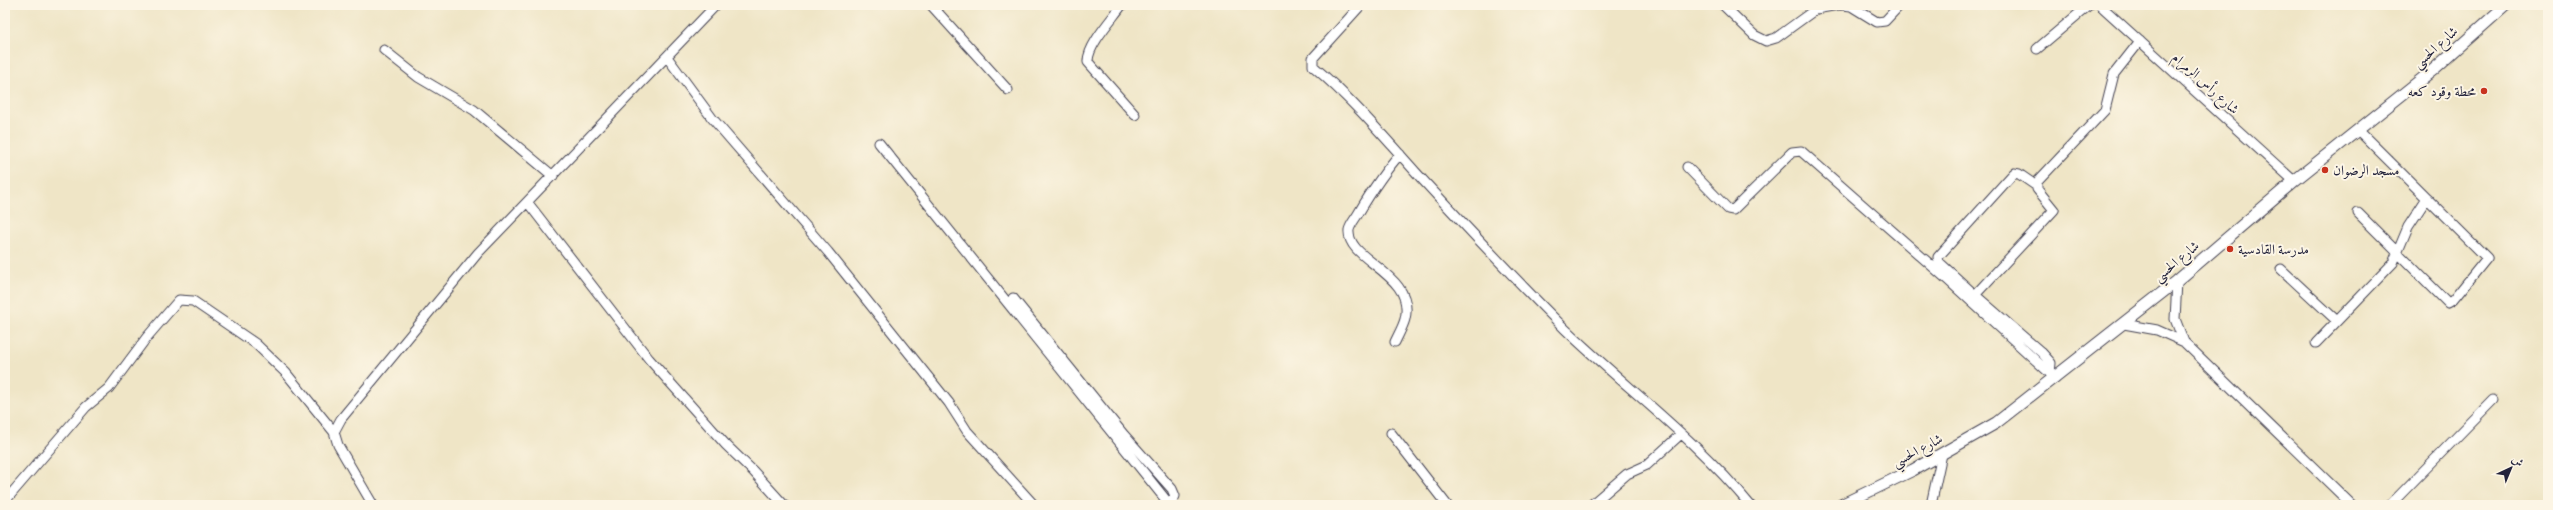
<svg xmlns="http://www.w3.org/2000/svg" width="2553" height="510" font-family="'Gentium Book Plus',Amiri,serif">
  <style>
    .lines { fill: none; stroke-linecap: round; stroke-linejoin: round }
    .minor-casing { stroke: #413f50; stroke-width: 11 }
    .tertiary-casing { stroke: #413f50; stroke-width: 13 }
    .minor { stroke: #fff; stroke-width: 9 }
    .tertiary { stroke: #fff; stroke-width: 11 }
    .poi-dot { fill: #c8321e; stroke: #fcf5e5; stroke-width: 1.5 }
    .labels { text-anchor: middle; stroke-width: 4; stroke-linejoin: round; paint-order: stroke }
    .street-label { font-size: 14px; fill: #22223b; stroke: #fcf5e5 }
    .poi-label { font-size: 14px; fill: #22223b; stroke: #fcf5e5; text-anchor: start }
  </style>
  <rect width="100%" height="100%" fill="#fcf5e5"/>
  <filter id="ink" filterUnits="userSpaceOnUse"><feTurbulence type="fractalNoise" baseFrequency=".025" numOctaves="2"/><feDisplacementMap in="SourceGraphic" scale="8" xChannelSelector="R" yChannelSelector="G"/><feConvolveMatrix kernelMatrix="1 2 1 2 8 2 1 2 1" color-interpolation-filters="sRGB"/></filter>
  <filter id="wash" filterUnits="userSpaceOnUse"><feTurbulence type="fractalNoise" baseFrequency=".012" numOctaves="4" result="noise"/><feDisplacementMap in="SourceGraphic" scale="16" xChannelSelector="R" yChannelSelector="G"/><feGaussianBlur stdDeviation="0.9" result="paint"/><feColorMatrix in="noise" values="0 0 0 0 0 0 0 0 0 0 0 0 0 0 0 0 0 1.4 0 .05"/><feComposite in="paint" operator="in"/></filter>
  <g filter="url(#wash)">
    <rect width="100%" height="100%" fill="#efe5c6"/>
  </g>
  <g filter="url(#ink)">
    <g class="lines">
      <g class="minor-casing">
        <path id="minor" d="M931,5L1008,90
          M1122,5C1112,19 1087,46 1088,62L1135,115
          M1361,5L1313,58V66C1353,100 1386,139 1421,178C1468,229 1516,280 1565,329C1626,388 1696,439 1750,505
          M1723,5L1754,35L1766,41L1776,38L1816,9L1838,5
          M1843,5L1851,6L1877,22L1885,21L1900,5
          M2100,5L2294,181
          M2037,49L2089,5
          M384,50L418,77L474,110L553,176
          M667,57L712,118L828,252L949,403L967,431L1034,505
          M879,143L1170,505
          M1687,167L1728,209L1733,210L1792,152L1801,151L1948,280L2055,378
          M528,203L649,359L726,445L753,471L784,505
          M2358,213L2448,303L2453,300L2487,258L2359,131
          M2281,269L2337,321
          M2177,281L2175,319L2184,342
          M1975,295L1939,262L1938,257L2014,173L2019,174L2035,185
          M1013,298L1124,435L1172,489L1175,496L1170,505
          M2124,324L2157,330L2184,342L2352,505
          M1395,342C1398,335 1403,327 1405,319C1416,273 1346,261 1349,230C1350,225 1355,219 1358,214C1371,192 1383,173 1400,154
          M2316,343L2393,263L2408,227L2427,198
          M2050,373L2051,363L2042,353L1975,295L2054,210L2037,189V182L2105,110L2114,74L2140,41
          M1391,433L1447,505
          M5,501L86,407L109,388L147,337L179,300L193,301L256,344L286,373L334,432
          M373,505L338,445L334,432L341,419L478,253L716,5
          M1591,505L1627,474L1647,465L1681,434
          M1931,505L1942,454
          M2390,505L2493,400"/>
      </g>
      <g class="tertiary-casing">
        <path id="tertiary" d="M1841,505L1913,470L1996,423L2177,281L2294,181L2433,70L2506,5"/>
      </g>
      <use href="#minor" class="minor"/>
      <use href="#tertiary" class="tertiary"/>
    </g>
  </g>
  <g class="poi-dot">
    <circle cx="2484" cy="91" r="4"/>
    <circle cx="2325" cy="170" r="4"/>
    <circle cx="2230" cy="249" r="4"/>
  </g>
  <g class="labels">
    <g class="street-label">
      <text transform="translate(2435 47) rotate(-42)" y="5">شارع الحسي</text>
      <text transform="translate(2206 83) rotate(42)" y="5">شارع رأس الرمرام</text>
      <text transform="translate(2176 261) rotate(-40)" y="5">شارع الحسي</text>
      <text transform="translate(1917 450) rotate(-28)" y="5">شارع الحسي</text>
    </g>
    <g class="poi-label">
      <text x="2476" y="96" text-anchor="end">محطة وقود كعه</text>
      <text x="2333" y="175">مسجد الرضوان</text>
      <text x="2238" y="254">مدرسة القادسية</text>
    </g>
  </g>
  <rect width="2553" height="510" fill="none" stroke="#fcf5e5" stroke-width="20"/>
  <g transform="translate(2511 468) rotate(44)" stroke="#fcf5e5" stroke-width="3" paint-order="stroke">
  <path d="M0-3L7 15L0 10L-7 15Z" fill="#22223b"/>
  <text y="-6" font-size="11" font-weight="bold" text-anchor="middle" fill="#22223b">ش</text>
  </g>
</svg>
